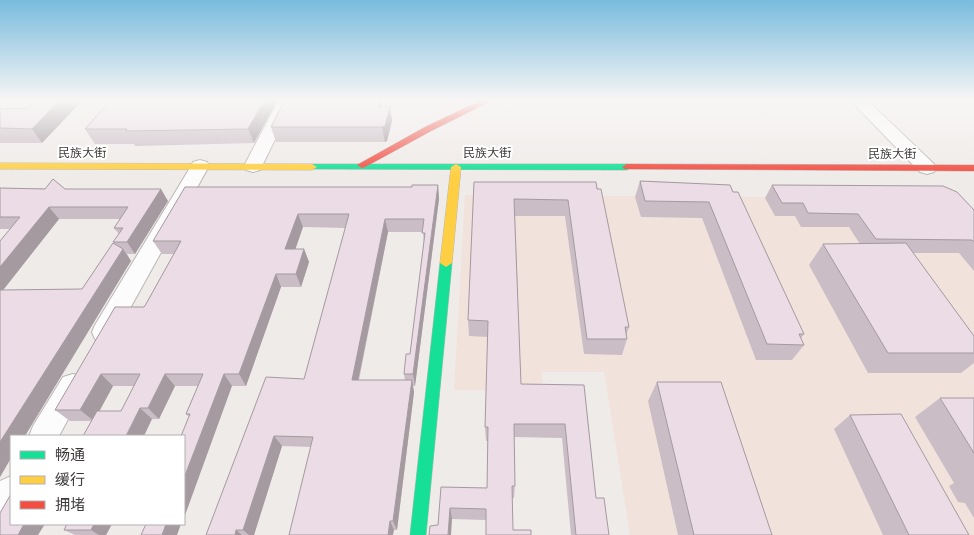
<svg xmlns="http://www.w3.org/2000/svg" width="974" height="535" font-family="Montserrat,'Noto Sans SC',sans-serif">
  <style>
    .commercial { fill: #f1e3db }
    .lines { fill: none; stroke-linecap: round; stroke-linejoin: round }
    .street-casing { stroke: #bab7b5; stroke-width: 2 }
    .fast-casing { stroke: #bab7b5; stroke-width: 1 }
    .slow-casing { stroke: #bab7b5; stroke-width: 1 }
    .jam-casing { stroke: #bab7b5; stroke-width: 1 }
    .street { fill: #fdfcfc; fill-rule: evenodd }
    .fast { fill: #16e098; fill-rule: evenodd }
    .slow { fill: #ffcf43; fill-rule: evenodd }
    .jam { fill: #f24e42; fill-rule: evenodd }
    .wall { fill: #cabdc5; fill-rule: evenodd }
    .shaded-wall { fill: #a49aa0 }
    .building { fill: #ebdce5; stroke: #a49aa0 }
    .labels { text-anchor: middle; stroke-width: 4; stroke-linejoin: round; paint-order: stroke }
    .street-label { font-size: 12px; fill: #3d3a39; stroke: #fff }
  </style>
  <rect width="100%" height="100%" fill="#efebe9"/>
  <path class="commercial" d="M465,195L943,198L974,233V535H630L604,372H542L543,391L454,390Z"/>
  <g class="lines">
    <g class="street-casing">
      <path id="street" d="M278,101H294L260,170L253,172L246,170L244,166Z
        M851,101H868L934,164L936,168L934,172L927,174L920,172Z
        M200,160L207,162L209,166L113,339L104,342L95,339L92,332L95,325L191,166L193,162Z
        M73,374L83,377L86,386L59,436H29L33,426L63,377Z
        M11,476V522L0,527V481Z"/>
    </g>
    <g class="fast-casing">
      <path id="fast" d="M312,164H627L632,167L627,170L309,169L307,167Z
        M446,259L452,263L426,535H410L440,263Z"/>
    </g>
    <g class="slow-casing">
      <path id="slow" d="M0,163L312,164L317,167L312,170L0,169Z
        M456,164L461,167L452,263L446,267L440,263L451,167Z"/>
    </g>
    <g class="jam-casing">
      <path id="jam" d="M480,101H491L431,131L365,167L362,168L357,165L425,127Z
        M627,164L974,165V171L624,169L622,167Z"/>
    </g>
    <use href="#street" class="street"/>
    <use href="#fast" class="fast"/>
    <use href="#slow" class="slow"/>
    <use href="#jam" class="jam"/>
  </g>
  <path class="wall" d="M110,101H277L254,143L135,146L134,144H95L85,129Z
    M381,101L382,107H390L392,121L387,141L385,142H276L271,127Z
    M27,108L42,143H0V109Z
    M640,181L730,185L804,334L801,338L804,345L792,360H756L702,218L641,217L635,197Z
    M474,182H596L629,327L626,336L627,339L622,355L584,354L565,216H515L521,384L584,385L596,498L609,535H571L562,438L514,437L515,486L514,498H513L486,535V520L452,519L438,525L441,487L487,488L488,441H486L485,427L488,337L469,336L468,320Z
    M438,185L439,199L415,386H413L414,392L397,530H394L311,447L282,446L254,535H206L304,379L346,228L303,227L295,249H304L309,262L301,287H281L246,386H232L189,417L186,414L198,386H175L159,419L91,421H70L55,410L146,304L174,254H162L153,241L412,187ZM388,232H423L424,244L410,354L404,374L405,380H359ZM113,386H134L121,411H99Z
    M772,185L974,210V271L959,253H913L974,336V363L961,373H868L809,265L823,244H860L849,227H801L795,216H775L765,198Z
    M0,188L65,189L168,201L135,254H127L131,261L11,436V458L0,477V241L10,229H0ZM59,219H120L114,228L119,234L82,289L3,290Z
    M657,382L772,535H678L648,401Z
    M940,398H974V518L965,503L958,502L949,486L954,483L915,417Z
    M850,415L969,535H883L834,429Z
    M112,524L106,535H75L64,530Z"/>
  <path class="shaded-wall" d="M59,101H82L42,143L32,129Z
    M264,101H277L254,143L248,129Z
    M380,101H381L383,113L378,107Z
    M390,107L392,121L387,141L385,142L382,127Z
    M438,185L439,199L415,386L413,374Z
    M161,189L168,201L135,254L127,242Z
    M49,207L59,219L0,294V267Z
    M298,214L303,227L291,262L285,249Z
    M385,219L388,232L356,391L352,380Z
    M123,249L131,261L25,436H11V458L0,477V442Z
    M304,249L309,262L301,287L296,274Z
    M276,274L281,287L246,386L239,374Z
    M101,374L113,386L94,421L80,410Z
    M165,374L175,386L159,419L148,408Z
    M224,374L232,386L184,518V478Z
    M412,380L414,392L397,530L393,521Z
    M140,408L152,419L144,436H126Z
    M274,436L282,446L254,535H249L243,530Z
    M450,508L452,519L451,535H448Z
    M390,521L394,530L393,535H388Z
    M24,524H45L38,535H18Z
    M94,524H112L106,535H99L91,530Z
    M166,524H181L177,535H162Z
    M236,530L242,535H235Z"/>
  <path class="building" d="M35,101H59L32,129L0,128V109L27,108Z
    M110,101H264L248,129L126,131L127,129H85Z
    M284,101H380L378,107H390L385,126L382,127H271Z
    M53,179L65,189H161L127,242H113L123,228H114L128,207H49L0,267V241L20,217H0V188L45,189Z
    M640,181L730,185L733,192H738L804,334H799L804,345L767,344L709,202L645,201Z
    M474,182H596L597,189H601L629,327H625L627,339H587L568,200L514,199L521,384L584,385L596,498H604L609,535H576L565,424H514L515,486H512L513,530H531V535H486V509L450,508L448,535H429L430,526L438,525L441,487L487,488L488,427H485L488,321L468,320Z
    M412,185H438L413,374H404L406,354H410L425,233H422L424,219H385L352,380H412L393,521H390L388,535H289L313,437L274,436L243,530H236L235,535H206L266,377L304,379L349,214H298L285,249H304L296,274H276L239,374H224L184,478V436H181L190,414H186L203,374H165L148,408H140L126,436H83L97,411H121L140,374H101L80,410H55L115,307H144L146,304L181,241H153L185,187H412Z
    M772,185L943,186L957,192L974,210V242L972,240L876,239L858,214L808,213L803,203H782Z
    M113,243L123,249L0,442V290L82,289Z
    M906,243L974,336V353H888L823,244Z
    M657,382H721L772,535H694Z
    M940,398H974V453Z
    M901,414L969,535H909L850,415Z
    M11,494V524H24L18,535H0V513Z
    M67,524H94L91,530H64Z
    M146,524H166L162,535H141Z"/>
  <linearGradient id="sky" x2="0" y2="1"><stop stop-color="#79bbdd"/><stop offset="0.57" stop-color="#f8f6f5"/><stop offset="1" stop-color="#f8f6f5" stop-opacity="0"/></linearGradient>
  <rect width="974" height="176" fill="url(#sky)"/>
  <g class="labels">
    <g class="street-label">
      <text x="82" y="157">民族大街</text>
      <text x="487" y="157">民族大街</text>
      <text x="892" y="158">民族大街</text>
    </g>
  </g>
  <rect x="10" y="435" width="175" height="90" fill="#ffffff" stroke="#b1b0b0"/>
  <rect x="20" y="451" width="25" height="8" fill="#16e098" stroke="#b1b0b0"/>
  <text x="55" y="460" font-size="15" fill="#3d3a39">畅通</text>
  <rect x="20" y="476" width="25" height="8" fill="#ffcf43" stroke="#b1b0b0"/>
  <text x="55" y="485" font-size="15" fill="#3d3a39">缓行</text>
  <rect x="20" y="501" width="25" height="8" fill="#f24e42" stroke="#b1b0b0"/>
  <text x="55" y="510" font-size="15" fill="#3d3a39">拥堵</text>
</svg>
